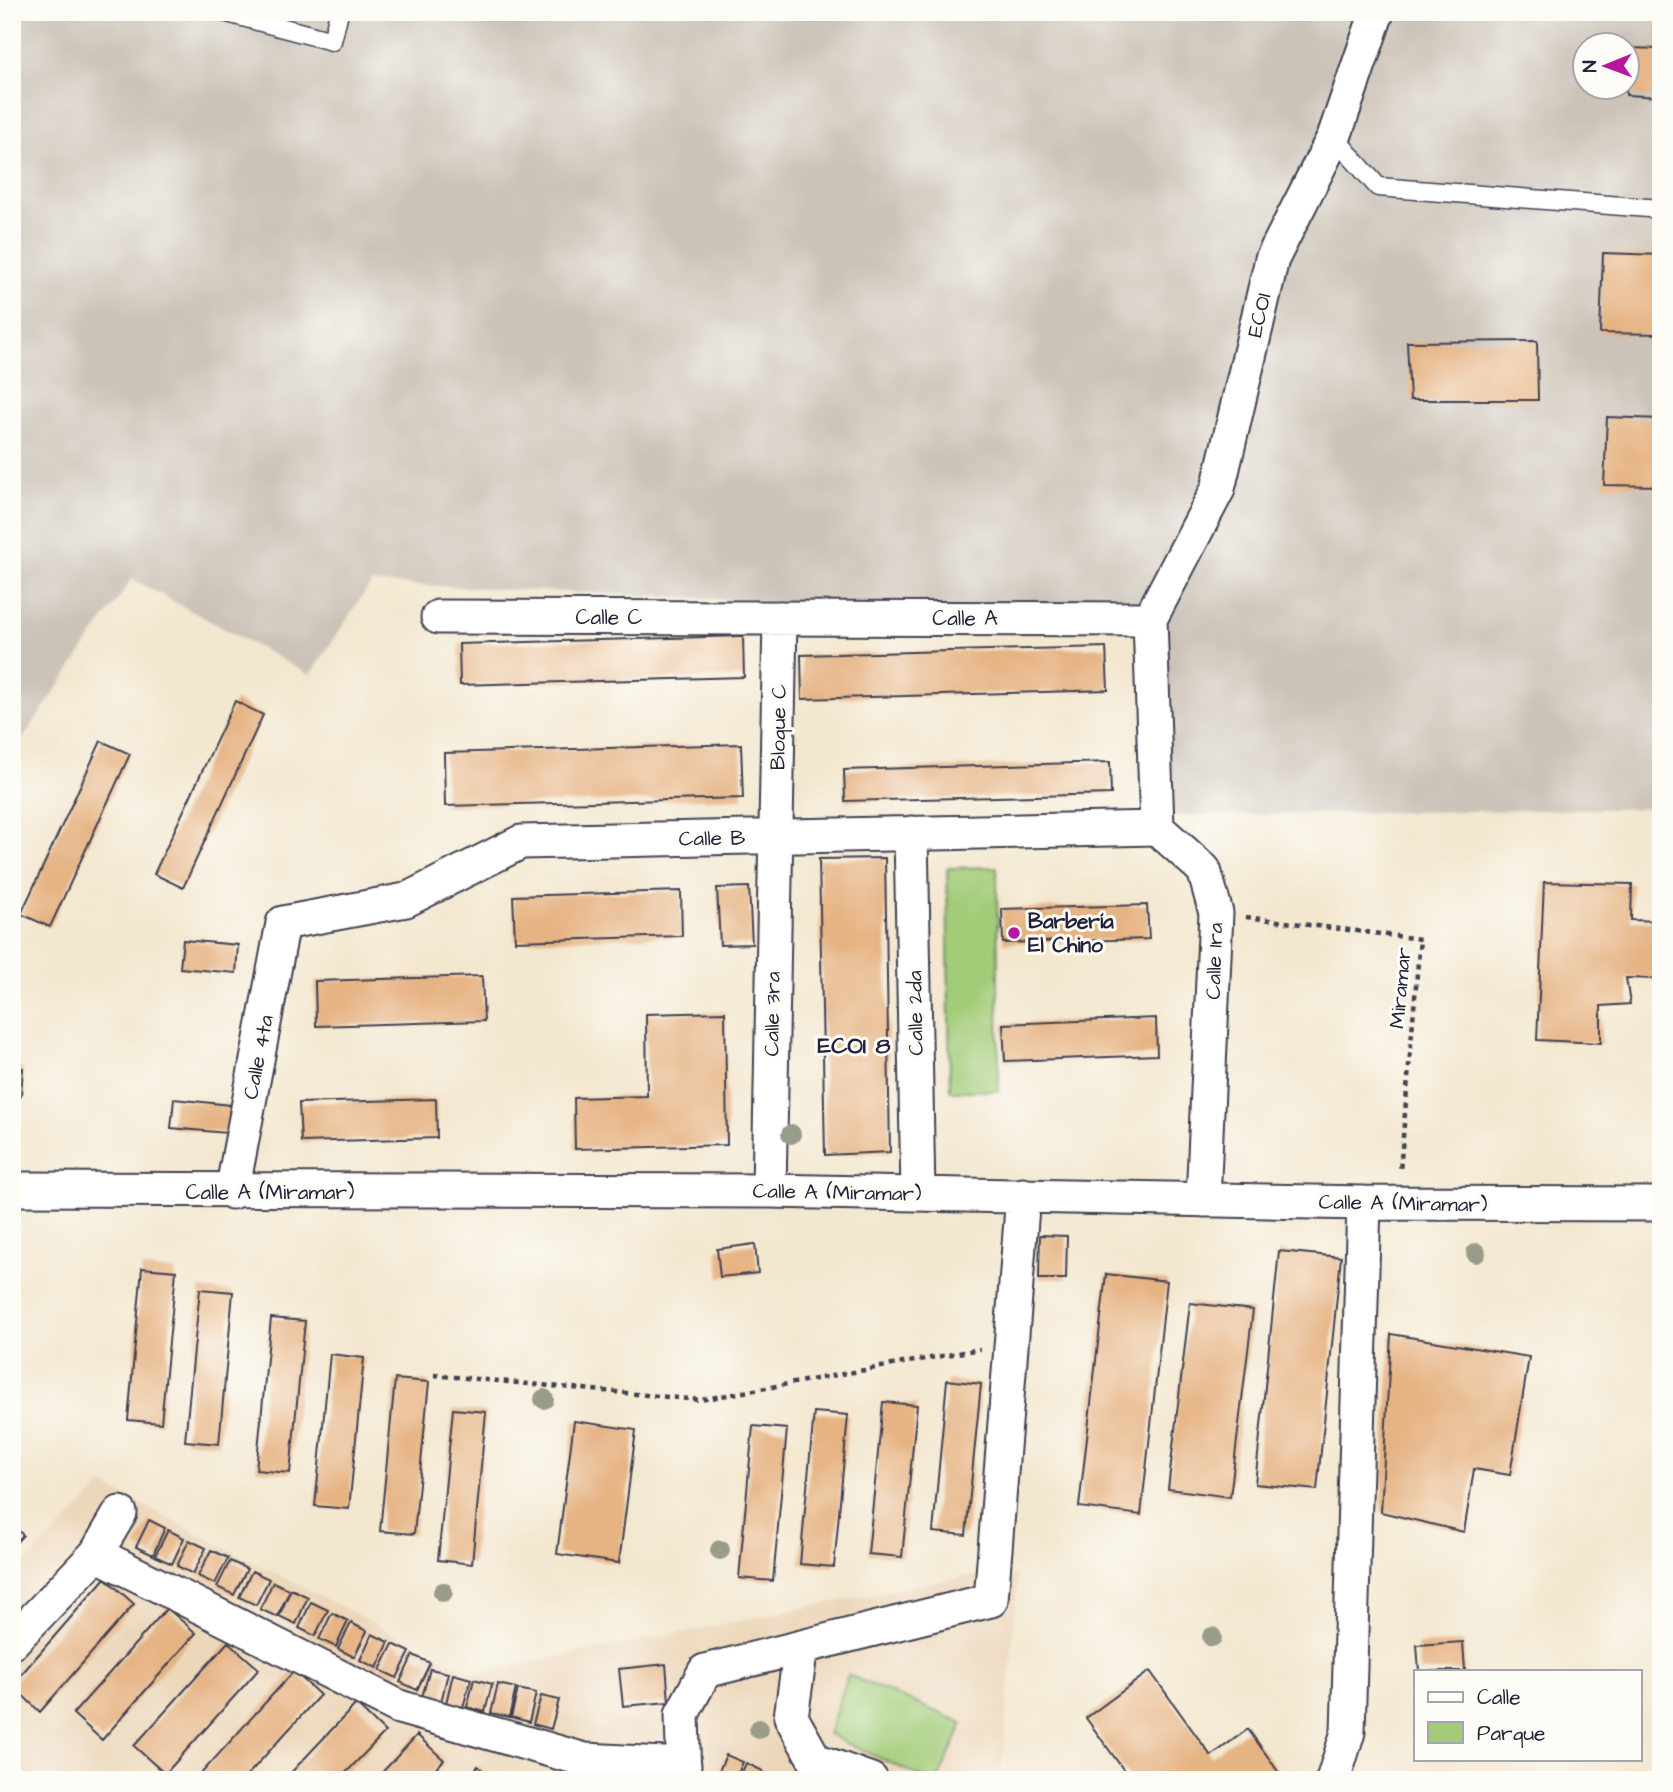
<svg xmlns="http://www.w3.org/2000/svg" width="1673" height="1792" font-family="'Architects Daughter',sans-serif">
  <style>
    .built { fill: #ecd7ba }
    .industrial { fill: #cbc2b8; fill-rule: evenodd }
    .green { fill: #a2cc78; stroke: #62775a; stroke-width: 2 }
    .building { fill: #e6b383 }
    .lines { fill: none; stroke-linecap: round; stroke-linejoin: round }
    .lane-casing { stroke: #414051; stroke-width: 21 }
    .street-casing { stroke: #414051; stroke-width: 37 }
    .path { stroke: #414051; stroke-width: 4.5; stroke-dasharray: 5 5; stroke-linecap: butt }
    .lane { stroke: #fff; stroke-width: 18 }
    .street { stroke: #fff; stroke-width: 33 }
    .tree { fill: #999c89 }
    .poi-dot { fill: #b5179e; stroke: #fdfcf7; stroke-width: 2.5 }
    .labels { text-anchor: middle; stroke-width: 6; stroke-linejoin: round; paint-order: stroke }
    .street-label { font-size: 21px; fill: #22223b; stroke: #fdfcf7 }
    .poi-label { font-size: 21px; font-weight: bold; fill: #22223b; stroke: #fdfcf7; text-anchor: start }
    .neighbourhood-label { font-size: 23px; font-weight: bold; fill: #22223b; stroke: #fdfcf7 }
  </style>
  <rect width="100%" height="100%" fill="#fdfcf7"/>
  <filter id="ink" filterUnits="userSpaceOnUse"><feTurbulence type="fractalNoise" baseFrequency=".0143" numOctaves="2"/><feDisplacementMap in="SourceGraphic" scale="14" xChannelSelector="R" yChannelSelector="G"/><feConvolveMatrix kernelMatrix="1 2 1 2 8 2 1 2 1" color-interpolation-filters="sRGB"/></filter>
  <filter id="wash" filterUnits="userSpaceOnUse"><feTurbulence type="fractalNoise" baseFrequency=".00686" numOctaves="4" result="noise"/><feDisplacementMap in="SourceGraphic" scale="28" xChannelSelector="R" yChannelSelector="G"/><feGaussianBlur stdDeviation="1.57" result="paint"/><feColorMatrix in="noise" values="0 0 0 0 0 0 0 0 0 0 0 0 0 0 0 0 0 1.4 0 .05"/><feComposite in="paint" operator="in"/></filter>
  <g filter="url(#wash)">
    <rect width="100%" height="100%" fill="#f3e7cf"/>
    <path class="built" d="M103,1485L473,1674L965,1576L1018,1575L1003,1762L995,1780H12V1576Z"/>
    <path class="industrial" d="M12,12H1661V808L1157,816L1149,619L371,583L310,675L132,579L12,754ZM1586,46H1628V88H1586Z"/>
    <path class="green" d="M997,867L999,1091H950L947,868Z
      M848,1675L963,1723L938,1780H928L828,1735Z"/>
    <g id="blocks">
      <path class="building" d="M1657,12H1661V38H1656Z
        M1628,48L1661,49V97L1626,95Z
        M1603,253L1661,255V334L1600,333Z
        M1537,341L1538,400H1410L1407,342Z
        M1607,417L1661,419V486L1604,485Z
        M1659,520H1661V557H1657Z
        M743,636L744,677L460,685L459,644Z
        M1106,647L1108,690L802,699L801,655Z
        M235,701L263,715L183,888L154,874Z
        M101,741L130,754L50,927L21,914Z
        M741,744L743,798L445,806L444,753Z
        M1110,762L1111,794L845,801L844,770Z
        M885,858L890,1152L825,1155L819,859Z
        M1544,882L1632,884L1631,920L1661,921V979L1626,978L1630,1004L1601,1006V1043L1537,1040Z
        M749,887L752,944L720,945L717,888Z
        M681,891L682,936L515,941L513,896Z
        M1147,905L1149,939L1003,943L1002,909Z
        M183,940L238,945L236,973L180,968Z
        M482,976L484,1021L316,1026L315,981Z
        M725,1012L727,1145L575,1149L574,1098L647,1096L646,1014Z
        M1156,1018L1157,1055L1005,1061L1003,1024Z
        M12,1067L23,1068L21,1096H12Z
        M174,1099L230,1105L227,1133L171,1128Z
        M436,1099L437,1138L301,1142L299,1103Z
        M1040,1235L1067,1236L1066,1279H1039Z
        M755,1244L758,1273L720,1277L717,1249Z
        M1279,1251L1341,1257L1317,1490L1255,1484Z
        M142,1268L176,1271L161,1423L128,1420Z
        M1106,1274L1167,1281L1141,1515L1079,1507Z
        M200,1289L233,1292L219,1444L185,1441Z
        M1190,1303L1253,1310L1230,1497L1168,1489Z
        M271,1318L305,1321L290,1473L256,1470Z
        M1391,1334L1529,1357L1510,1475L1474,1469L1464,1532L1381,1512Z
        M330,1354L364,1358L349,1509L315,1506Z
        M395,1379L429,1382L414,1534L380,1531Z
        M947,1380L981,1384L966,1535L933,1532Z
        M883,1402L917,1405L902,1557L868,1554Z
        M453,1409L486,1412L472,1564L438,1560Z
        M814,1412L848,1415L834,1567L800,1564Z
        M574,1421L636,1430L619,1563L557,1554Z
        M753,1426L787,1429L773,1581L739,1578Z
        M149,1520L165,1528L153,1555L136,1547Z
        M12,1525L23,1535L12,1547Z
        M168,1530L184,1538L172,1564L155,1556Z
        M189,1540L206,1548L193,1574L177,1566Z
        M211,1550L228,1558L215,1584L198,1576Z
        M230,1561L247,1569L234,1595L217,1587Z
        M252,1571L269,1579L256,1605L239,1597Z
        M105,1578L134,1604L40,1712L12,1685Z
        M273,1582L290,1590L277,1617L260,1609Z
        M291,1589L308,1597L296,1624L279,1616Z
        M311,1602L328,1610L315,1636L299,1628Z
        M167,1608L196,1633L102,1740L73,1714Z
        M332,1613L348,1621L336,1647L319,1639Z
        M351,1623L367,1631L354,1657L338,1649Z
        M372,1634L389,1642L377,1668L360,1660Z
        M228,1642L259,1669L165,1774L134,1746Z
        M1463,1642L1465,1671H1419L1417,1645Z
        M393,1644L410,1652L397,1678L380,1670Z
        M413,1655L430,1663L417,1690L400,1682Z
        M666,1664L669,1702L623,1706L619,1669Z
        M430,1669L448,1673L441,1702L422,1697Z
        M294,1671L320,1695L243,1780H201L198,1777Z
        M1150,1671L1211,1756L1248,1729L1284,1780H1131L1086,1718Z
        M453,1674L471,1679L463,1707L446,1703Z
        M474,1679L492,1684L485,1712L467,1707Z
        M498,1684L516,1688L509,1717L491,1713Z
        M518,1689L536,1693L529,1722L511,1717Z
        M541,1696L559,1700L551,1729L533,1724Z
        M356,1704L385,1732L339,1780H284Z
        M417,1735L444,1760L425,1780H375Z
        M726,1755L743,1762L735,1780H715Z
        M746,1763L763,1771L759,1780H739Z
        M478,1766L493,1780H466Z
        M766,1773L782,1780H763Z"/>
    </g>
  </g>
  <g filter="url(#ink)">
    <use href="#blocks" fill-opacity="0" stroke="#414051" stroke-width="2"/>
    <g class="lines">
      <g class="lane-casing">
        <path id="lane" d="M224,12L332,41L339,12
          M1334,137L1378,187L1661,209"/>
      </g>
      <g class="street-casing">
        <path id="street" d="M438,617L1150,619
          M911,833L918,1193
          M12,1189L769,1191L1364,1203L1661,1204
          M769,1191L780,618
          M232,1192L283,923L406,900L521,842L1157,828
          M1203,1200L1216,913L1204,870L1157,828L1150,619L1218,489L1272,259L1334,137L1377,12
          M96,1554L399,1707L585,1760L684,1765
          M12,1642L96,1554L120,1513
          M801,1647L791,1717L815,1760L871,1780
          M684,1780L682,1714L705,1671L991,1600L1023,1195
          M1333,1780L1348,1732L1364,1203"/>
      </g>
      <path class="path" d="M1246,917L1420,939L1400,1171
        M434,1375L700,1400L980,1349"/>
      <use href="#lane" class="lane"/>
      <use href="#street" class="street"/>
    </g>
    <g class="tree">
      <circle cx="791" cy="1134" r="10"/>
      <circle cx="1476" cy="1253" r="10"/>
      <circle cx="544" cy="1399" r="10"/>
      <circle cx="720" cy="1550" r="10"/>
      <circle cx="443" cy="1592" r="10"/>
      <circle cx="1212" cy="1637" r="10"/>
      <circle cx="759" cy="1729" r="10"/>
    </g>
  </g>
  <circle class="poi-dot" cx="1014" cy="933" r="7"/>
  <g class="labels">
    <g class="street-label">
      <text transform="translate(1259 315) rotate(-77)" y="7">ECOI</text>
      <text x="609" y="624">Calle C</text>
      <text x="965" y="625">Calle A</text>
      <text transform="translate(778 727) rotate(-89)" y="7">Bloque C</text>
      <text transform="translate(712 838) rotate(-1)" y="7">Calle B</text>
      <text transform="translate(1214 961) rotate(-88)" y="7">Calle 1ra</text>
      <text transform="translate(1400 988) rotate(-85)" y="7">Miramar</text>
      <text transform="translate(915 1013) rotate(-91)" y="7">Calle 2da</text>
      <text transform="translate(772 1014) rotate(-89)" y="7">Calle 3ra</text>
      <text transform="translate(258 1057) rotate(-79)" y="7">Calle 4ta</text>
      <text x="270" y="1199">Calle A (Miramar)</text>
      <text transform="translate(837 1192) rotate(1)" y="7">Calle A (Miramar)</text>
      <text transform="translate(1403 1203) rotate(1)" y="7">Calle A (Miramar)</text>
    </g>
    <g class="poi-label">
      <text x="1028" y="928">Barbería<tspan x="1028" dy="24">El Chino</tspan></text>
    </g>
    <g class="neighbourhood-label">
      <text x="854" y="1053">ECOI 8</text>
    </g>
  </g>
  <rect width="1673" height="1792" fill="none" stroke="#fdfcf7" stroke-width="42"/>
  <rect x="1414" y="1670" width="228" height="91" fill="#fdfcf7" stroke="#a5a5ac" stroke-width="2"/>
  <rect x="1428" y="1692" width="35" height="10" fill="#ffffff" stroke="#a5a5ac" stroke-width="2"/>
  <text x="1477" y="1704" font-size="21" fill="#22223b">Calle</text>
  <rect x="1428" y="1722" width="35" height="21" fill="#a2cc78" stroke="#a5a5ac" stroke-width="2"/>
  <text x="1477" y="1740" font-size="21" fill="#22223b">Parque</text>
  <g transform="translate(1606 66) rotate(269)"><circle r="33" fill="#fdfcf7" stroke="#a5a5ac" stroke-width="2"/>
  <path d="M0-5L12 26L0 18L-12 26Z" fill="#b5179e"/>
  <text y="-10" font-size="19" font-weight="bold" text-anchor="middle" fill="#22223b">N</text>
  </g>
</svg>
